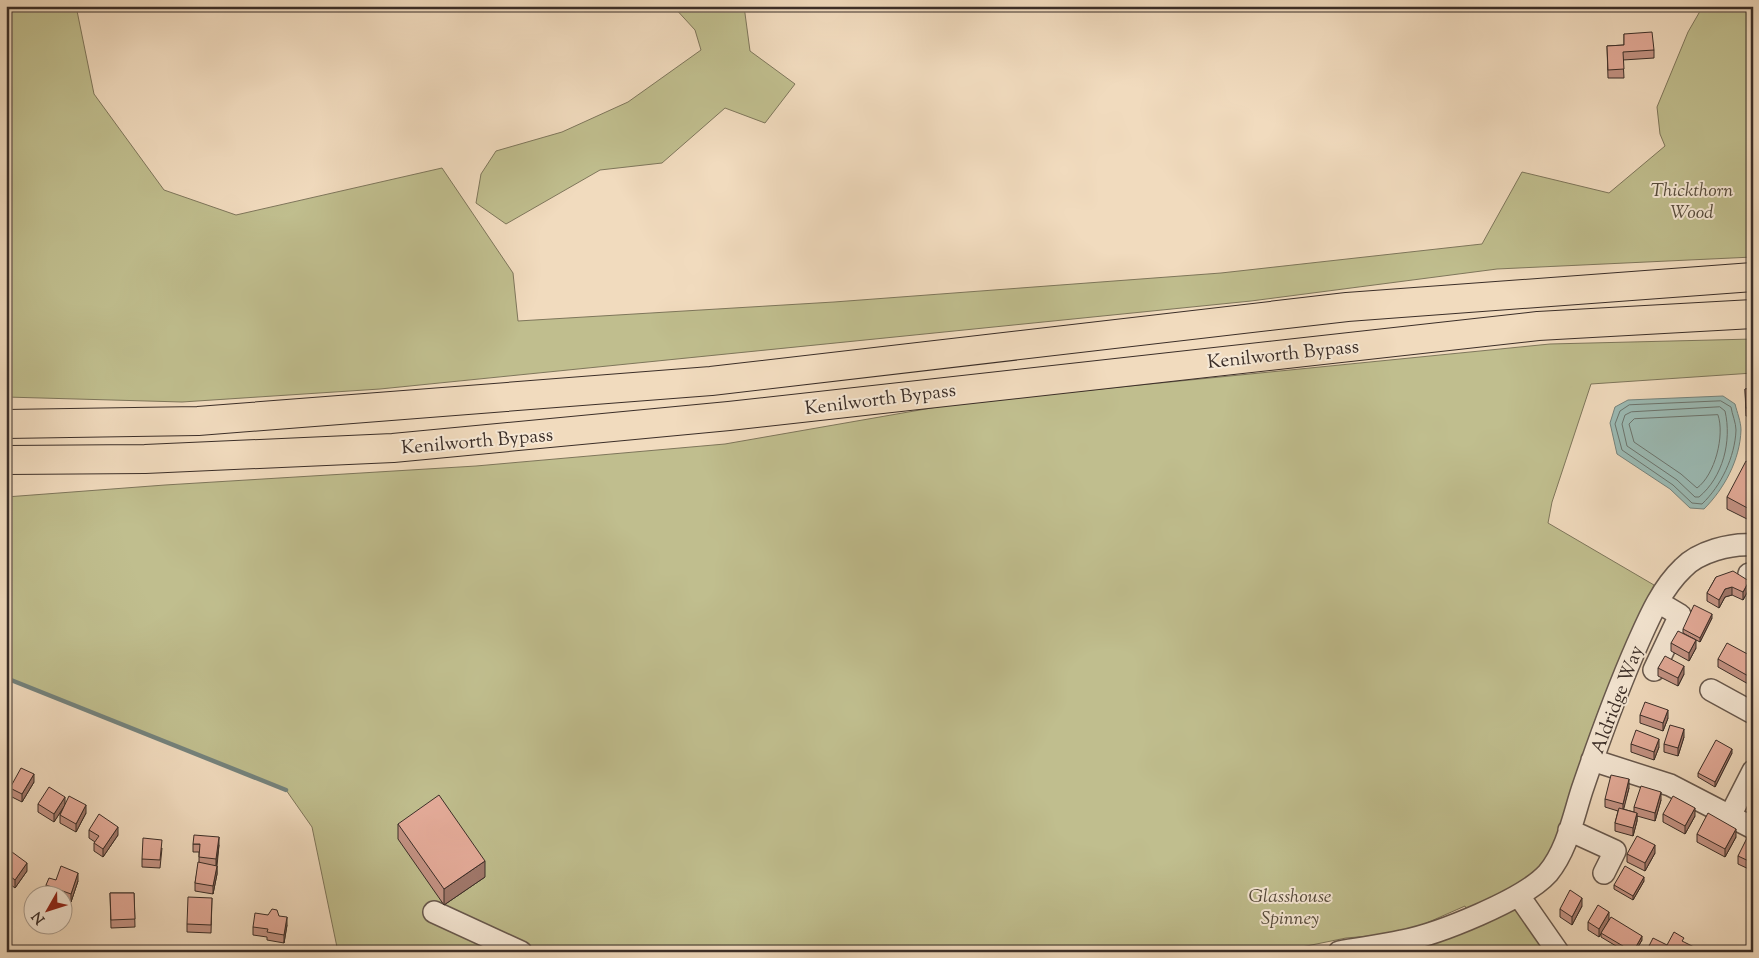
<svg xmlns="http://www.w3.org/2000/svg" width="1759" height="958" font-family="'Sorts Mill Goudy',serif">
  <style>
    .green { fill: #c0be8e; stroke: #7e765b }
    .water { fill: #9bbbb5; stroke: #75837d }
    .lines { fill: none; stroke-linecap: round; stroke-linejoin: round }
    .shore { stroke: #6b746e; stroke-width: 1 }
    .stream { stroke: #75837d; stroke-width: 4.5 }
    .minor-casing { stroke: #68594e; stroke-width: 24 }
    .highway-casing { stroke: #3b2e28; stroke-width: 30 }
    .minor { stroke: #f6e8d5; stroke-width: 21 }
    .highway { stroke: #f1dbbe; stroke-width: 28 }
    .wall { fill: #c49384; stroke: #3b2e28 }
    .shaded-wall { fill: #a0786b; stroke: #3b2e28 }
    .building { fill: #e4ab99; stroke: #3b2e28 }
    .labels { text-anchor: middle; stroke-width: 4; stroke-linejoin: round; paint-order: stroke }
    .park-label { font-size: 19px; font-style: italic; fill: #564b3c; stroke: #f6e8d5 }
    .street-label { font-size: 19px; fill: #3b2e28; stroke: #f6e8d5 }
  </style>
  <rect width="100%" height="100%" fill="#f1dbbe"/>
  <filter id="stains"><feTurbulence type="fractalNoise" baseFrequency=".004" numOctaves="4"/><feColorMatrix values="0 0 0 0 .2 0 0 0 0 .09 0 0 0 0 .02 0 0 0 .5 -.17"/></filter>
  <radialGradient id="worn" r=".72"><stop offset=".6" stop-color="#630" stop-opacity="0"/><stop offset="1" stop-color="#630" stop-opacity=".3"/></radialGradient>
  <path class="green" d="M6,6H76L94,94L164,190L236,215L442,168L513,273L518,321L834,302L1221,273L1482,244L1522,172L1609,193L1665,146L1660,134L1657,107L1688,32L1703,6H1753V257L1497,269L1251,301L380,389L182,402L6,397Z
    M673,6H744L750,51L795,84L765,123L725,108L662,163L600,170L506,224L476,203L481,174L496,151L562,132L628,102L701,50L695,30Z
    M1753,339V373L1591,384L1552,502L1548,523L1654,585C1629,638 1604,691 1586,746C1575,780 1565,835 1544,863C1526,886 1492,899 1468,913L1465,906L1404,933L1346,938L1277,952H338L312,827L286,790L6,678V497L165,485L476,466L725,444L960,403L1550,344Z
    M1519,896L1558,952H1403V941Z"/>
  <path class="water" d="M1723,396L1735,404C1737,412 1741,422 1741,430C1740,460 1724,489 1704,509L1690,508L1670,489L1617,454L1610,423L1615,407L1628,400Z"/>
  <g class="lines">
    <path class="shore" d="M1721,401L1731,407C1732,414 1736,423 1736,430C1735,457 1721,486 1702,504L1692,503L1673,485L1622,450L1615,424L1620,411L1629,405Z
      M1720,407L1725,411C1732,441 1723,477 1699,497H1695L1677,480L1627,446L1622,424L1625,415L1631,412Z
      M1718,415C1725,435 1715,475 1697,488L1681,474L1634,442L1629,424L1634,419Z"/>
    <path class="stream" d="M6,678L286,790"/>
    <g class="minor-casing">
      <path id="minor" d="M1749,574L1753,575
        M1654,670L1680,615L1658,602
        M1711,690L1753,713
        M1592,760L1670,785L1753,828
        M1730,816L1753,771
        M1569,830L1615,851L1604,873
        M1519,896L1558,952
        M434,912L521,952
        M1339,952C1360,948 1381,946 1402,941C1438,934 1524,900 1548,873C1567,850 1573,818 1582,790C1599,740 1616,693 1637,645C1649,618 1661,589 1683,568C1698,552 1731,543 1753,545"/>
    </g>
    <g class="highway-casing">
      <path id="highway" d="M6,424L198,421L711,381L1347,307L1753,277
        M6,460L145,459L393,448L729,416L1538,326L1753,314"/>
    </g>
    <use href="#minor" class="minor"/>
    <use href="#highway" class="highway"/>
  </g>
  <path class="wall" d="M1624,34L1654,50V58L1623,60L1624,78H1608L1607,46L1624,45Z
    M1753,388V416H1746L1745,389Z
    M1753,465V522L1727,509V497Z
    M1716,577L1749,589L1743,600L1732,595L1725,597L1719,608L1707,601V593Z
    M1753,592V609L1748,607V599Z
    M1712,618L1700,642L1683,633V629Z
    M1671,643L1696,648L1689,661L1671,651Z
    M1753,657L1750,685L1718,667V659Z
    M1658,668L1684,674L1678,686L1658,676Z
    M1640,715L1668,718L1663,731L1640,723Z
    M1684,737L1678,756L1664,752V744Z
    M1631,744L1659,747L1654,760L1631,752Z
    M1732,753L1715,787L1698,777V773Z
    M34,782L22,802L10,796V788Z
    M1629,788L1623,809L1634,812V807L1661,800L1655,821L1637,816V821L1633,836L1615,831V823L1618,811L1605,807V799Z
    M38,804L65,805L86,813L76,832L60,823V815L64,806L54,822L38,812Z
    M1663,814L1695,816L1685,834L1663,822Z
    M398,824L485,877L444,905L398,839Z
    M89,830L118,835L103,857L94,851V843L95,842L89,838Z
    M1697,834L1736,837L1725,857L1697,842Z
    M1753,839V871L1738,864V856Z
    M193,844L219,845L217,866V874L213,894L195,891V883L199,862V852H193Z
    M162,848L160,868L142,867V859Z
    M1655,853L1645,871L1627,862V854Z
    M6,860L27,871L15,888L6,881Z
    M56,880L78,881L71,902L62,899V896H52L46,894V885Z
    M1644,881L1633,900L1614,889V885Z
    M110,893H134L135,927L111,928Z
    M212,898L211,933L187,932V924Z
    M1582,906L1572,925L1560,917V909Z
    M268,915L279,916L287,925L284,943L267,940V937L253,935V927Z
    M1609,920L1642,940L1635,952H1626L1601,937V933L1599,937L1588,930V922Z"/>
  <path class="shaded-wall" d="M1749,581V589L1743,600V592Z
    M1732,587V595L1725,597L1719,608V600L1725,589Z
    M1712,614V618L1700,642V638Z
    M1696,640V648L1689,661V653Z
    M1684,666V674L1678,686V678Z
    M1753,672V680L1750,685V677Z
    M1668,710V718L1663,731V723Z
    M1684,729V737L1678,756V748Z
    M1659,739V747L1654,760V752Z
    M1732,749V753L1715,787V782Z
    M34,774V782L22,802V794Z
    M1629,779V788L1623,812V804Z
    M1661,792V800L1655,821V813Z
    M65,797V805L54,822V814Z
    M86,805V813L76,832V824Z
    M1695,808V816L1685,834V826Z
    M1637,813V821L1633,836V828Z
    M118,827V835L103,857V849Z
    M1736,829V837L1725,857V849Z
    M219,837V845L216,867V859Z
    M1655,845V853L1645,871V863Z
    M485,861V877L444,905V889Z
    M27,863V871L15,888V880Z
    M217,866V874L213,894V886Z
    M78,873V881L71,902V894Z
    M1644,877V881L1633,900V896Z
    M1582,898V906L1572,925V917Z
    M1609,912V920L1599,937V929Z
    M287,917V925L284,943V935Z
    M1642,936V940L1635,952H1633Z"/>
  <path class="building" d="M1652,32L1654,50L1623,52L1624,69L1608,70L1607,46L1624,45V34Z
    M1753,388V408H1746L1745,389Z
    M1746,461L1753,465V511L1727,497Z
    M1733,571L1749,581L1743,592L1732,587L1725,589L1719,600L1707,593L1716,577Z
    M1753,592V601L1748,599Z
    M1694,605L1712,614L1700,638L1683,629Z
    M1678,631L1696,640L1689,653L1671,643Z
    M1727,643L1753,657V672L1750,677L1718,659Z
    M1665,656L1684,666L1678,678L1658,668Z
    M1645,702L1668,710L1663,723L1640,715Z
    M1670,725L1684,729L1678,748L1664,744Z
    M1636,730L1659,739L1654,752L1631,744Z
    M1716,740L1732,749L1715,782L1698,773Z
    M21,768L34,774L22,794L10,788Z
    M1611,775L1629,779L1623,804L1605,799Z
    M1641,786L1661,792L1655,813L1634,807Z
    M49,787L65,797L54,814L38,804Z
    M439,795L485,861L444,889L398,824Z
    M69,796L86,805L76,824L60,815Z
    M1673,796L1695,808L1685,826L1663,814Z
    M1619,808L1637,813L1633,828L1615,823Z
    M1708,813L1736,829L1725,849L1697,834Z
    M99,814L118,827L103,849L94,843L99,836L89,830Z
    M194,835L219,837L216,859L199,857L200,844H193Z
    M1637,836L1655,845L1645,863L1627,854Z
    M1748,836L1753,839V863L1738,856Z
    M143,838L162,840L160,860L142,859Z
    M12,852L27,863L15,880L6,873V860Z
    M198,862L217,866L213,886L195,883Z
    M61,866L78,873L71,894L46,885L49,878L56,880Z
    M1625,866L1644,877L1633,896L1614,885Z
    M1570,890L1582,898L1572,917L1560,909Z
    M110,893H134L135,919L111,920Z
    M188,897L212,898L211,925L187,924Z
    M1598,905L1609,912L1599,929L1588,922Z
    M272,909L277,910L279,916L287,917L284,935L267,932L268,929L253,927L255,913L268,915Z
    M1611,917L1642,936L1633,952L1601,933Z
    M1674,932L1684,938L1682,941L1698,949L1696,952H1651L1647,950L1653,938L1667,945Z
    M33,951H57V952H33Z"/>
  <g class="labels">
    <g class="park-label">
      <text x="1692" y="196">Thickthorn<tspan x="1692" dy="22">Wood</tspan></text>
      <text x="1290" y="902">Glasshouse<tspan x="1290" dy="22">Spinney</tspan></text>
    </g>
    <g class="street-label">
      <text transform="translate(1283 353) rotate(-6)" y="7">Kenilworth Bypass</text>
      <text transform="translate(880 398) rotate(-7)" y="7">Kenilworth Bypass</text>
      <text transform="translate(477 440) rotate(-5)" y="7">Kenilworth Bypass</text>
      <text transform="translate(1616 699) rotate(-69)" y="7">Aldridge Way</text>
    </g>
  </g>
  <rect width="1759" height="958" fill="none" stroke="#f1dbbe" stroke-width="25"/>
  <rect x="8" y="8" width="1744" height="943" fill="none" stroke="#3b2e28" stroke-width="2.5"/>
  <rect x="12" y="12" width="1734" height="933" fill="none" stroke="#3b2e28"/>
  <g transform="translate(48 910) rotate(231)"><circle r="24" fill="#f6e8d5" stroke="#ab9e90"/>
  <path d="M0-4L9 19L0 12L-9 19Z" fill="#8f2418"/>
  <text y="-8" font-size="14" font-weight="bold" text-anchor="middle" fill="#3b2e28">N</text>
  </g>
  <rect width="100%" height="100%" filter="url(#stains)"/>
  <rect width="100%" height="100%" fill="url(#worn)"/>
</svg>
